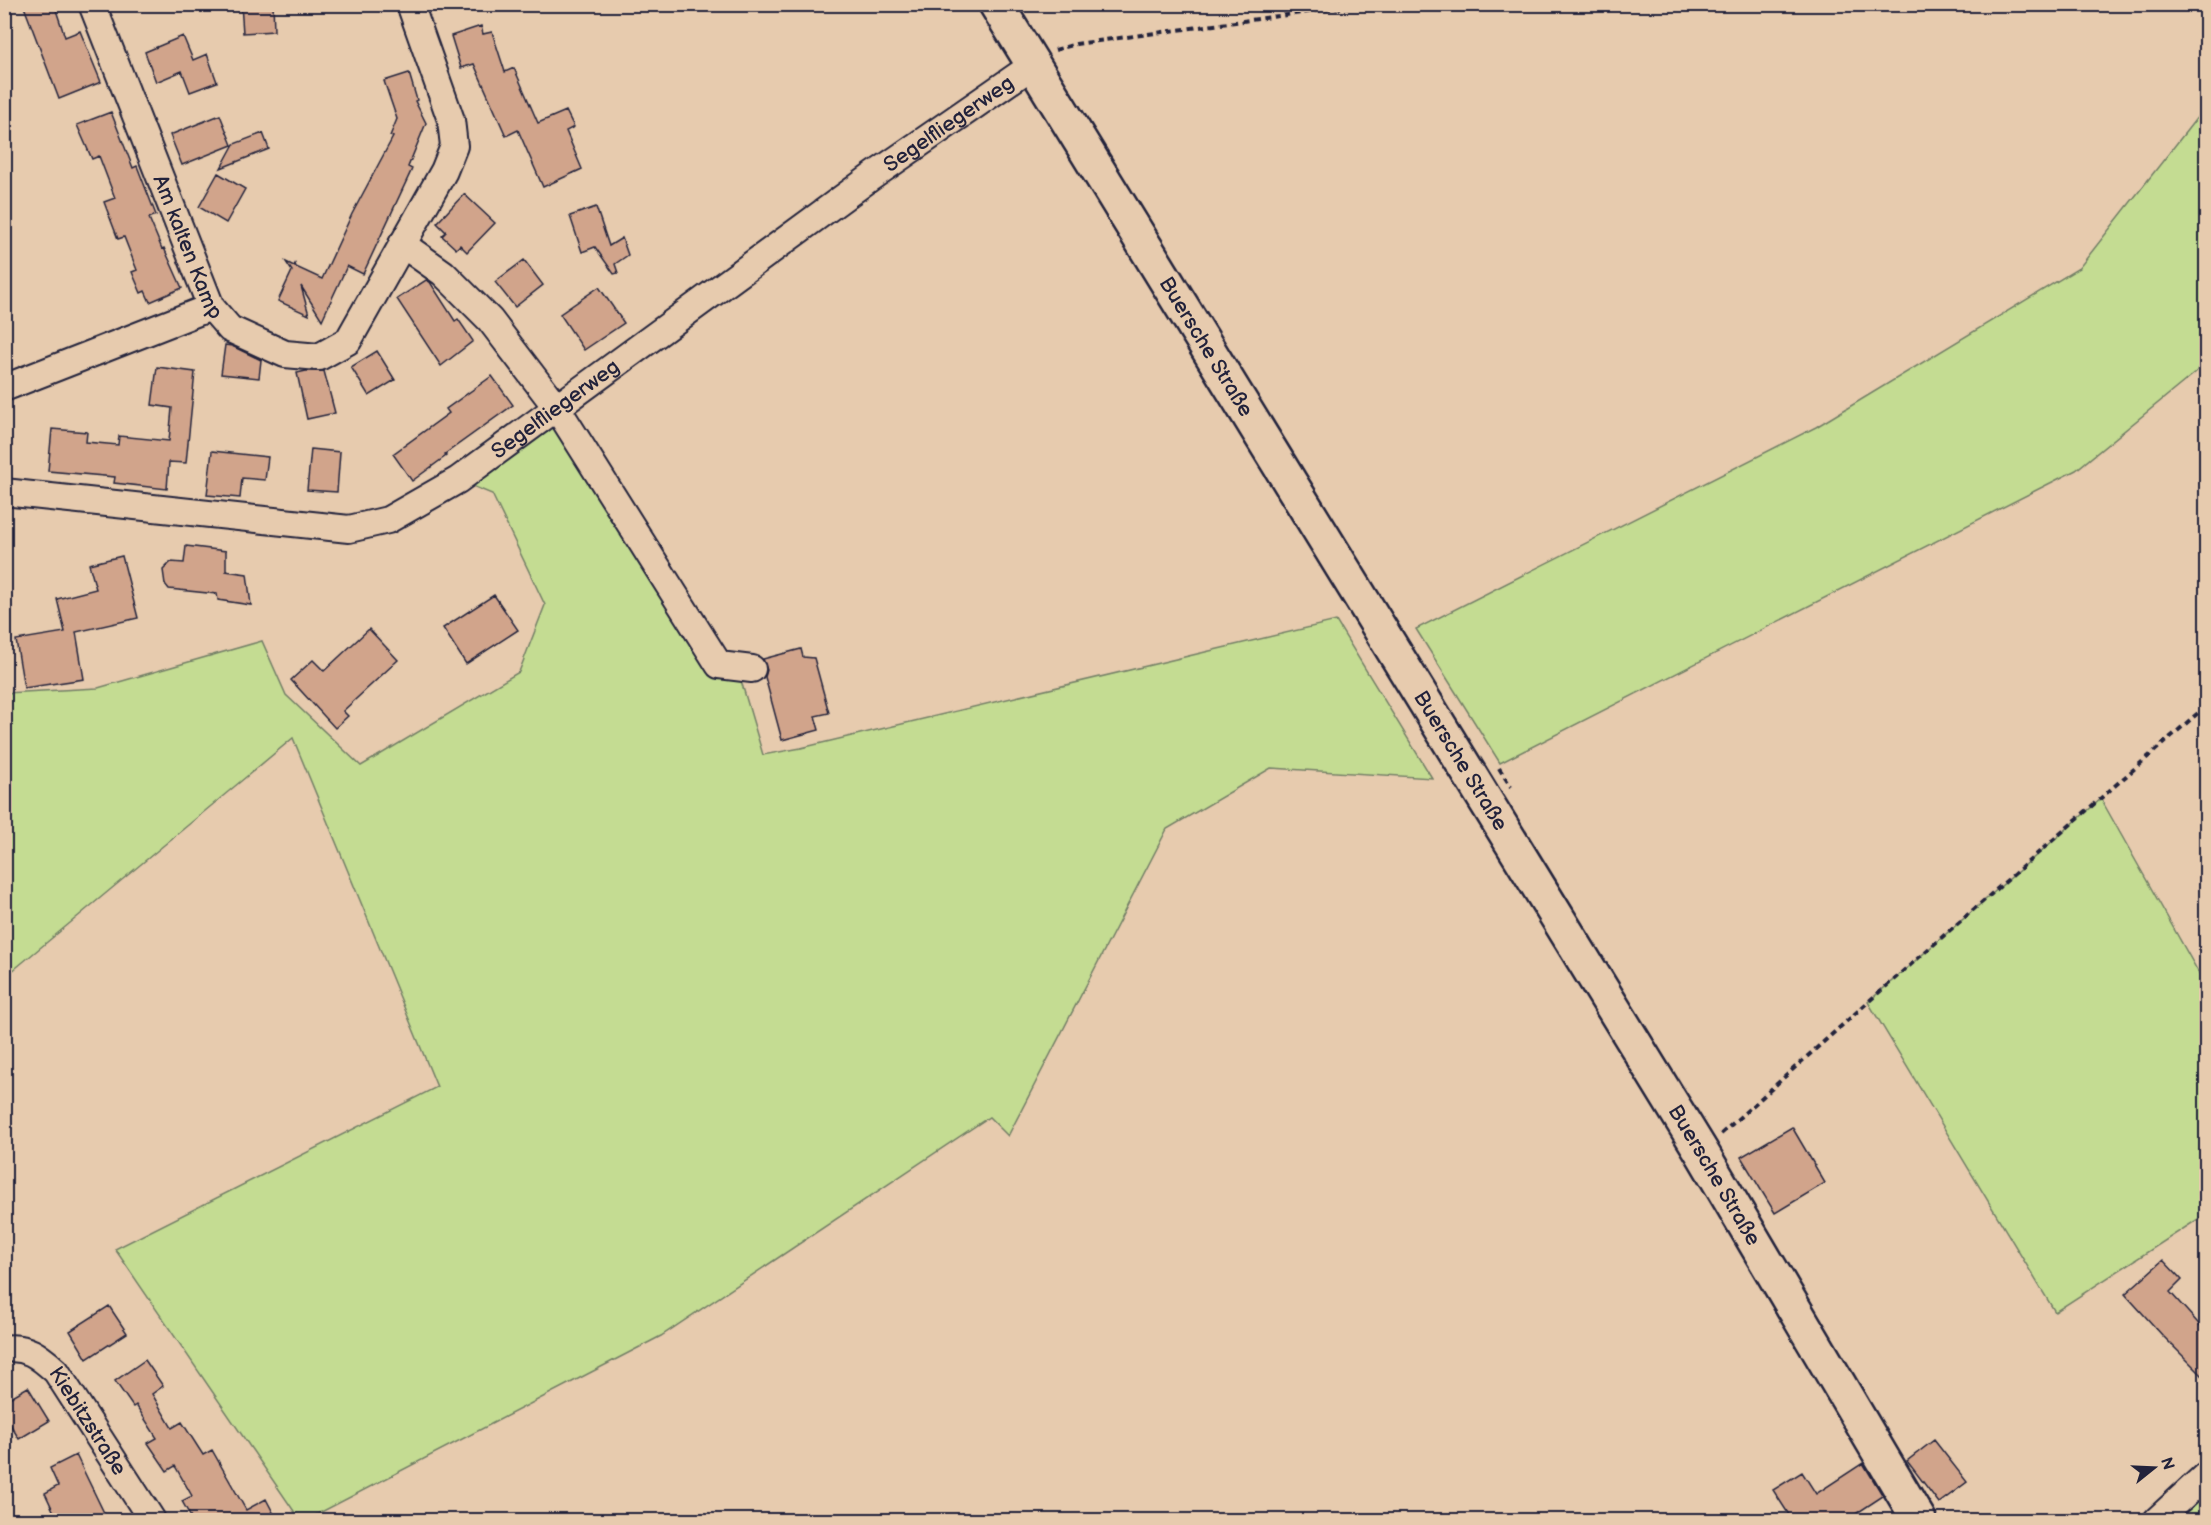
<svg xmlns="http://www.w3.org/2000/svg" width="2211" height="1525" font-family="'Balsamiq Sans',sans-serif">
  <style>
    .green { fill: #c4dc92; stroke: #737f66; stroke-width: 1.5 }
    .building { fill: #d1a48b; stroke: #22223b; stroke-width: 1.5 }
    .lines { fill: none; stroke-linecap: round; stroke-linejoin: round }
    .minor-casing { stroke: #22223b; stroke-width: 30 }
    .major-casing { stroke: #22223b; stroke-width: 38 }
    .path { stroke: #22223b; stroke-width: 4; stroke-dasharray: 6 4.5; stroke-linecap: butt }
    .minor { stroke: #e7cbae; stroke-width: 26 }
    .major { stroke: #e7cbae; stroke-width: 33 }
    .labels { text-anchor: middle; stroke-width: 5; stroke-linejoin: round; paint-order: stroke }
    .street-label { font-size: 21px; fill: #22223b; stroke: #e7cbae }
  </style>
  <rect width="100%" height="100%" fill="#e7cbae"/>
  <filter id="ink" filterUnits="userSpaceOnUse"><feTurbulence type="fractalNoise" baseFrequency=".0167" numOctaves="2"/><feDisplacementMap in="SourceGraphic" scale="12" xChannelSelector="R" yChannelSelector="G"/><feConvolveMatrix kernelMatrix="1 2 1 2 8 2 1 2 1" color-interpolation-filters="sRGB"/></filter>
  <g filter="url(#ink)">
    <path class="green" d="M2206,106V356L2196,372L2076,470L1500,763L1416,629L1816,427L2079,268Z
      M557,408L719,665L737,667L763,755L801,748L1336,621L1432,778L1271,768L1167,829L1008,1136L989,1117L661,1336L306,1520H300L115,1249L437,1087L293,738L5,977V693L98,688L262,641L286,695L361,766L519,672L545,605L492,494L458,480Z
      M2101,799L2206,986V1214L2055,1312L1868,1002Z
      M2206,1475V1520H2157Z"/>
    <path class="building" d="M23,4H54L65,37L80,31L101,82L59,99Z
      M241,4H273L274,31L243,33Z
      M481,26L483,34L492,32L505,72L514,68L538,123L566,111L574,127L566,131L582,169L543,187L518,130L506,136L474,64L461,68L451,36Z
      M183,36L193,60L207,54L217,82L190,92L182,71L156,82L145,52Z
      M409,73L417,100L415,101L426,123L408,167L412,169L363,274L347,266L322,320L301,286L309,315L278,301L292,271L286,262L294,266L295,264L296,267L322,279L352,214L393,137L390,136L397,119L384,81Z
      M111,112L133,168L137,166L156,215L149,218L162,249L164,248L182,288L150,302L145,291L141,293L132,272L137,270L124,237L118,239L104,202L115,198L99,156L92,159L77,125Z
      M220,115L232,145L182,165L170,135Z
      M263,133L269,149L221,168L234,144Z
      M218,173L245,189L226,223L199,207Z
      M464,194L495,223L467,252L460,245L456,249L442,236L446,232L437,223Z
      M596,207L609,246L622,238L628,255L615,264L618,273L614,274L595,247L582,252L570,216Z
      M524,260L543,285L515,307L495,282Z
      M426,280L430,282L455,321L458,319L473,341L441,366L397,299Z
      M599,287L624,323L584,350L560,314Z
      M225,345L232,346L261,360L259,378L221,374Z
      M377,351L395,380L369,396L351,367Z
      M157,367L195,372L186,463L169,462L167,489L114,483L115,477L48,471L52,429L87,432L86,442L118,445L119,436L169,441L172,408L152,405Z
      M306,371H324L335,413L307,419L297,373Z
      M492,376L513,405L445,454L446,456L412,481L393,454L449,413L446,409Z
      M311,449L340,452L337,492L307,490Z
      M212,451L268,457L265,480L242,478L240,498L207,495Z
      M186,546L226,551V571L247,574L251,605L218,600L217,594L169,589L165,584L163,570L171,562L184,563Z
      M122,556L138,618L76,632L84,679L24,688L16,640L65,632L57,599L96,589L89,564Z
      M494,595L518,630L466,664L443,628Z
      M369,629L398,660L343,711L348,716L335,728L291,680L313,660L324,671Z
      M801,649L803,657L814,658L829,713L815,716L819,730L782,740L765,677L767,670L763,659Z
      M1792,1127L1825,1183L1775,1213L1741,1157Z
      M2163,1260L2182,1280L2170,1292L2206,1332V1379L2163,1336L2125,1294Z
      M109,1306L127,1333L87,1359L70,1331Z
      M145,1360L163,1386L152,1394L172,1428L182,1422L203,1455L212,1450L246,1510L266,1499L277,1520L193,1521L182,1501L192,1496L175,1466L167,1471L148,1443L157,1438L136,1405L133,1407L115,1381Z
      M28,1387L49,1421L19,1439L4,1414V1401Z
      M1934,1440L1967,1482L1939,1503L1907,1461Z
      M76,1455L108,1521H58L45,1493L58,1486L50,1468Z
      M1863,1463L1883,1496L1845,1521H1793L1773,1490L1802,1472L1816,1494Z"/>
    <g class="lines">
      <g class="minor-casing">
        <g id="minor">
          <path id="s1" d="M92,4L211,307L230,329L285,354L319,357L348,341L444,171L454,146L451,120L410,4"/>
          <path d="M402,244L443,273L490,320L557,408L719,665L752,669"/>
          <path d="M4,388L211,307"/>
          <path id="s2" d="M4,492L349,529L388,520L458,480L870,178L1033,65"/>
          <path id="s3" d="M4,1349C27,1345 40,1357 56,1371L152,1520"/>
          <path d="M2157,1520L2206,1475"/>
        </g>
      </g>
      <g class="major-casing">
        <g id="major">
          <path id="s4" d="M996,4L1701,1151L1919,1520"/>
        </g>
      </g>
      <path class="path" d="M1055,50L1076,44L1366,4
        M1499,768L1511,787
        M1721,1134L1868,1002L2206,706"/>
      <use href="#minor" class="minor"/>
      <use href="#major" class="major"/>
    </g>
  </g>
  <g class="labels">
    <g class="street-label">
      <text dy="7" stroke="none"><textPath href="#s2" startOffset="1074">Segelfliegerweg</textPath></text>
      <text dy="7" stroke="none"><textPath href="#s1" startOffset="261">Am kalten Kamp</textPath></text>
      <text dy="7" stroke="none"><textPath href="#s4" startOffset="402">Buersche Straße</textPath></text>
      <text dy="7" stroke="none"><textPath href="#s2" startOffset="588">Segelfliegerweg</textPath></text>
      <text dy="7" stroke="none"><textPath href="#s4" startOffset="888">Buersche Straße</textPath></text>
      <text dy="7" stroke="none"><textPath href="#s4" startOffset="1374">Buersche Straße</textPath></text>
      <text dy="7" stroke="none"><textPath href="#s3" startOffset="118">Kiebitzstraße</textPath></text>
    </g>
  </g>
  <rect width="2211" height="1525" fill="none" stroke="#e7cbae" stroke-width="24"/>
  <rect x="12" y="12" width="2187" height="1501" fill="none" stroke="#22223b" stroke-width="2" filter="url(#ink)"/>
  <g transform="translate(2154 1468) rotate(72)" stroke="#e7cbae" stroke-width="4.5" paint-order="stroke">
  <path d="M0-4.5L10 22L0 15L-10 22Z" fill="#22223b"/>
  <text y="-9" font-size="16" font-weight="bold" text-anchor="middle" fill="#22223b">N</text>
  </g>
</svg>
